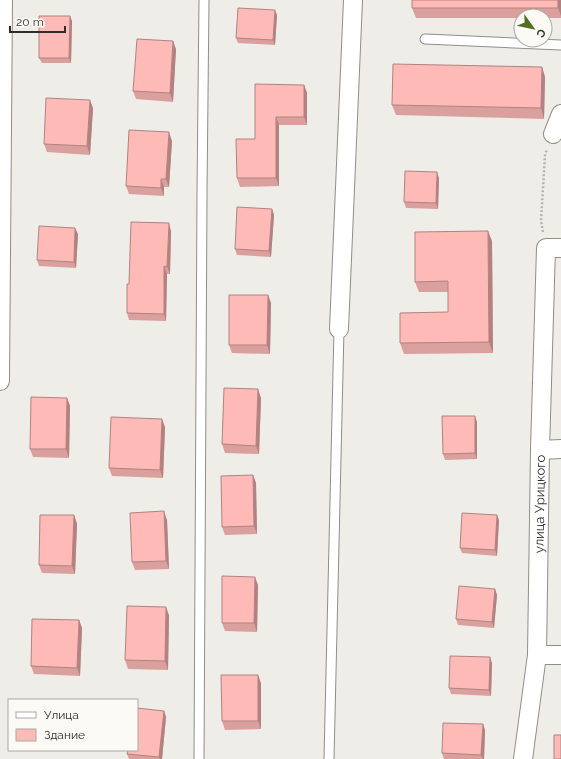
<svg xmlns="http://www.w3.org/2000/svg" width="561" height="759" font-family="Raleway,sans-serif">
  <style>
    .lines { fill: none; stroke-linecap: round; stroke-linejoin: round }
    .service-casing { stroke: #8f8e89; stroke-width: 11 }
    .minor-casing { stroke: #8f8e89; stroke-width: 20 }
    .path { stroke: #b4b3ae; stroke-width: 2.5; stroke-dasharray: 2 2; stroke-linecap: butt }
    .service { stroke: #fff; stroke-width: 9 }
    .minor { stroke: #fff; stroke-width: 18 }
    .wall { fill: #daa09d }
    .shaded-wall { fill: #b18280 }
    .building { fill: #fdbab7; stroke: #b18280 }
    .labels { text-anchor: middle; stroke-width: 3; stroke-linejoin: round; paint-order: stroke }
    .street-label { font-size: 13px; fill: #2e2d2b; stroke: #fbfaf5 }
  </style>
  <rect width="100%" height="100%" fill="#eeede7"/>
  <g class="lines">
    <g class="service-casing">
      <path id="service" d="M425,39L561,45
        M199,759L202,193L204,0
        M329,759L339,329"/>
    </g>
    <g class="minor-casing">
      <g id="minor">
        <path d="M553,134L561,114"/>
        <path d="M339,329L353,0"/>
        <path d="M0,381L3,0"/>
        <path d="M540,450L561,449"/>
        <path d="M537,655H561"/>
        <path id="s1" d="M523,759L537,655L540,450L546,248H561"/>
      </g>
    </g>
    <path class="path" d="M543,232L541,221L545,155L547,149"/>
    <use href="#service" class="service"/>
    <use href="#minor" class="minor"/>
  </g>
  <path class="wall" d="M561,0V18H545V16H521V18H416L412,8Z
    M277,15L275,45L238,43L236,38Z
    M72,21L71,63H42L39,58Z
    M176,49L173,102L136,99L133,91Z
    M542,67L545,77L544,119L396,115L392,105Z
    M304,85L307,93V125H279V186L240,187L237,178L255,139Z
    M93,108L90,155L47,152L44,144Z
    M172,141L169,187H164V196L129,194L126,186Z
    M439,178L438,209L406,208L404,202Z
    M272,209L274,215L271,257L237,255L235,249Z
    M171,231L170,274H167L166,321L129,320L127,313L129,284Z
    M78,234L76,268L39,266L37,260Z
    M492,241L493,353L404,354L400,343L448,312V292H419L415,282Z
    M268,295L271,303L270,354L232,353L229,345Z
    M67,398L70,406L69,458L33,457L30,449Z
    M261,398L259,454L225,453L222,444Z
    M477,422V459L445,460L443,454Z
    M165,427L163,478L112,476L109,468Z
    M253,475L256,483L257,534L225,535L222,527Z
    M74,515L77,524L75,574L42,573L39,565Z
    M167,520L169,569L135,570L132,562Z
    M499,520L497,556L462,553L460,548Z
    M258,585L257,632L225,631L222,623Z
    M495,589L497,595L494,628L458,625L456,619Z
    M169,615L168,670L128,669L125,660Z
    M79,620L82,628L80,676L34,674L31,666Z
    M492,663L491,696L451,694L449,688Z
    M261,683V729L225,730L222,721Z
    M164,711L166,717L162,759H129L127,754Z
    M483,724L485,730L484,759H444L442,753Z"/>
  <path class="shaded-wall" d="M558,0H561V16L558,8Z
    M275,10L277,15L275,45L273,40Z
    M70,16L72,21L71,63L69,58Z
    M173,41L176,49L173,102L170,93Z
    M542,67L545,77L544,119L541,108Z
    M304,85L307,93V125L304,117Z
    M90,100L93,108L90,155L87,146Z
    M276,117L279,125V186L276,178Z
    M169,132L172,141L169,187L166,179Z
    M437,172L439,178L438,209L436,203Z
    M161,179L164,187V196L161,188Z
    M272,209L274,215L271,257L269,251Z
    M169,223L171,231L170,274L167,267Z
    M75,228L78,234L76,268L74,262Z
    M488,231L492,241L493,353L489,342Z
    M164,266L167,274L166,321L164,314Z
    M268,295L271,303L270,354L267,345Z
    M258,389L261,398L259,454L256,446Z
    M67,398L70,406L69,458L66,449Z
    M475,416L477,422V459L475,453Z
    M162,419L165,427L163,478L160,470Z
    M253,475L256,483L257,534L254,526Z
    M164,511L167,520L169,569L166,561Z
    M74,515L77,524L75,574L72,566Z
    M497,515L499,520L497,556L495,550Z
    M255,577L258,585L257,632L254,623Z
    M495,589L497,595L494,628L492,622Z
    M166,607L169,615L168,670L165,661Z
    M79,620L82,628L80,676L77,668Z
    M490,657L492,663L491,696L489,690Z
    M258,675L261,683V729L258,721Z
    M164,711L166,717L162,759H160L159,757Z
    M483,724L485,730L484,759H483L481,755Z"/>
  <path class="building" d="M412,0H558V8H412Z
    M238,8L275,10L273,40L236,38Z
    M39,16H70L69,58H39Z
    M137,39L173,41L170,93L133,91Z
    M393,64L542,67L541,108L392,105Z
    M255,84L304,85V117H276V178H237L236,139H255Z
    M46,98L90,100L87,146L44,144Z
    M129,130L169,132L166,179H161V188L126,186Z
    M405,171L437,172L436,203L404,202Z
    M237,207L272,209L269,251L235,249Z
    M131,222L169,223L167,267L164,266V314L127,313V284H129Z
    M39,226L75,228L74,262L37,260Z
    M488,231L489,342L400,343V313L448,312V281L415,282V232Z
    M229,295H268L267,345H229Z
    M224,388L258,389L256,446L222,444Z
    M31,397L67,398L66,449H30Z
    M442,416H475V453L443,454Z
    M111,417L162,419L160,470L109,468Z
    M253,475L254,526L222,527L221,476Z
    M164,511L166,561L132,562L130,513Z
    M462,513L497,515L495,550L460,548Z
    M40,515H74L72,566L39,565Z
    M222,576L255,577L254,623H222Z
    M459,586L495,589L492,622L456,619Z
    M127,606L166,607L165,661L125,660Z
    M32,619L79,620L77,668L31,666Z
    M450,656L490,657L489,690L449,688Z
    M221,675H258V721H222Z
    M137,708L164,711L159,757L127,754L128,750H137Z
    M443,723L483,724L481,755L442,753Z
    M554,735H561V759H554Z"/>
  <g class="labels">
    <g class="street-label">
      <text dy="5" stroke="none"><textPath href="#s1" startOffset="256">улица Урицкого</textPath></text>
    </g>
  </g>
  <rect x="8" y="699" width="130" height="52" fill="#fbfaf5" stroke="#a9a8a4"/>
  <rect x="16" y="712" width="20" height="6" fill="#ffffff" stroke="#a9a8a4"/>
  <text x="44" y="719" font-size="12" fill="#2e2d2b">Улица</text>
  <rect x="16" y="729" width="20" height="12" fill="#fdbab7" stroke="#a9a8a4"/>
  <text x="44" y="739" font-size="12" fill="#2e2d2b">Здание</text>
  <g transform="translate(533 28) rotate(123)"><circle r="19" fill="#fbfaf5" stroke="#a9a8a4"/>
  <path d="M0-3L7 15L0 10L-7 15Z" fill="#536e21"/>
  <text y="-6" font-size="11" font-weight="bold" text-anchor="middle" fill="#2e2d2b">С</text>
  </g>
  <path d="M10 26v6h55v-6" fill="none" stroke="#2e2d2b" stroke-width="2"/>
  <text x="16" y="26" font-size="12" fill="#2e2d2b" stroke="#fbfaf5" stroke-width="3" paint-order="stroke">20 m</text>
</svg>
